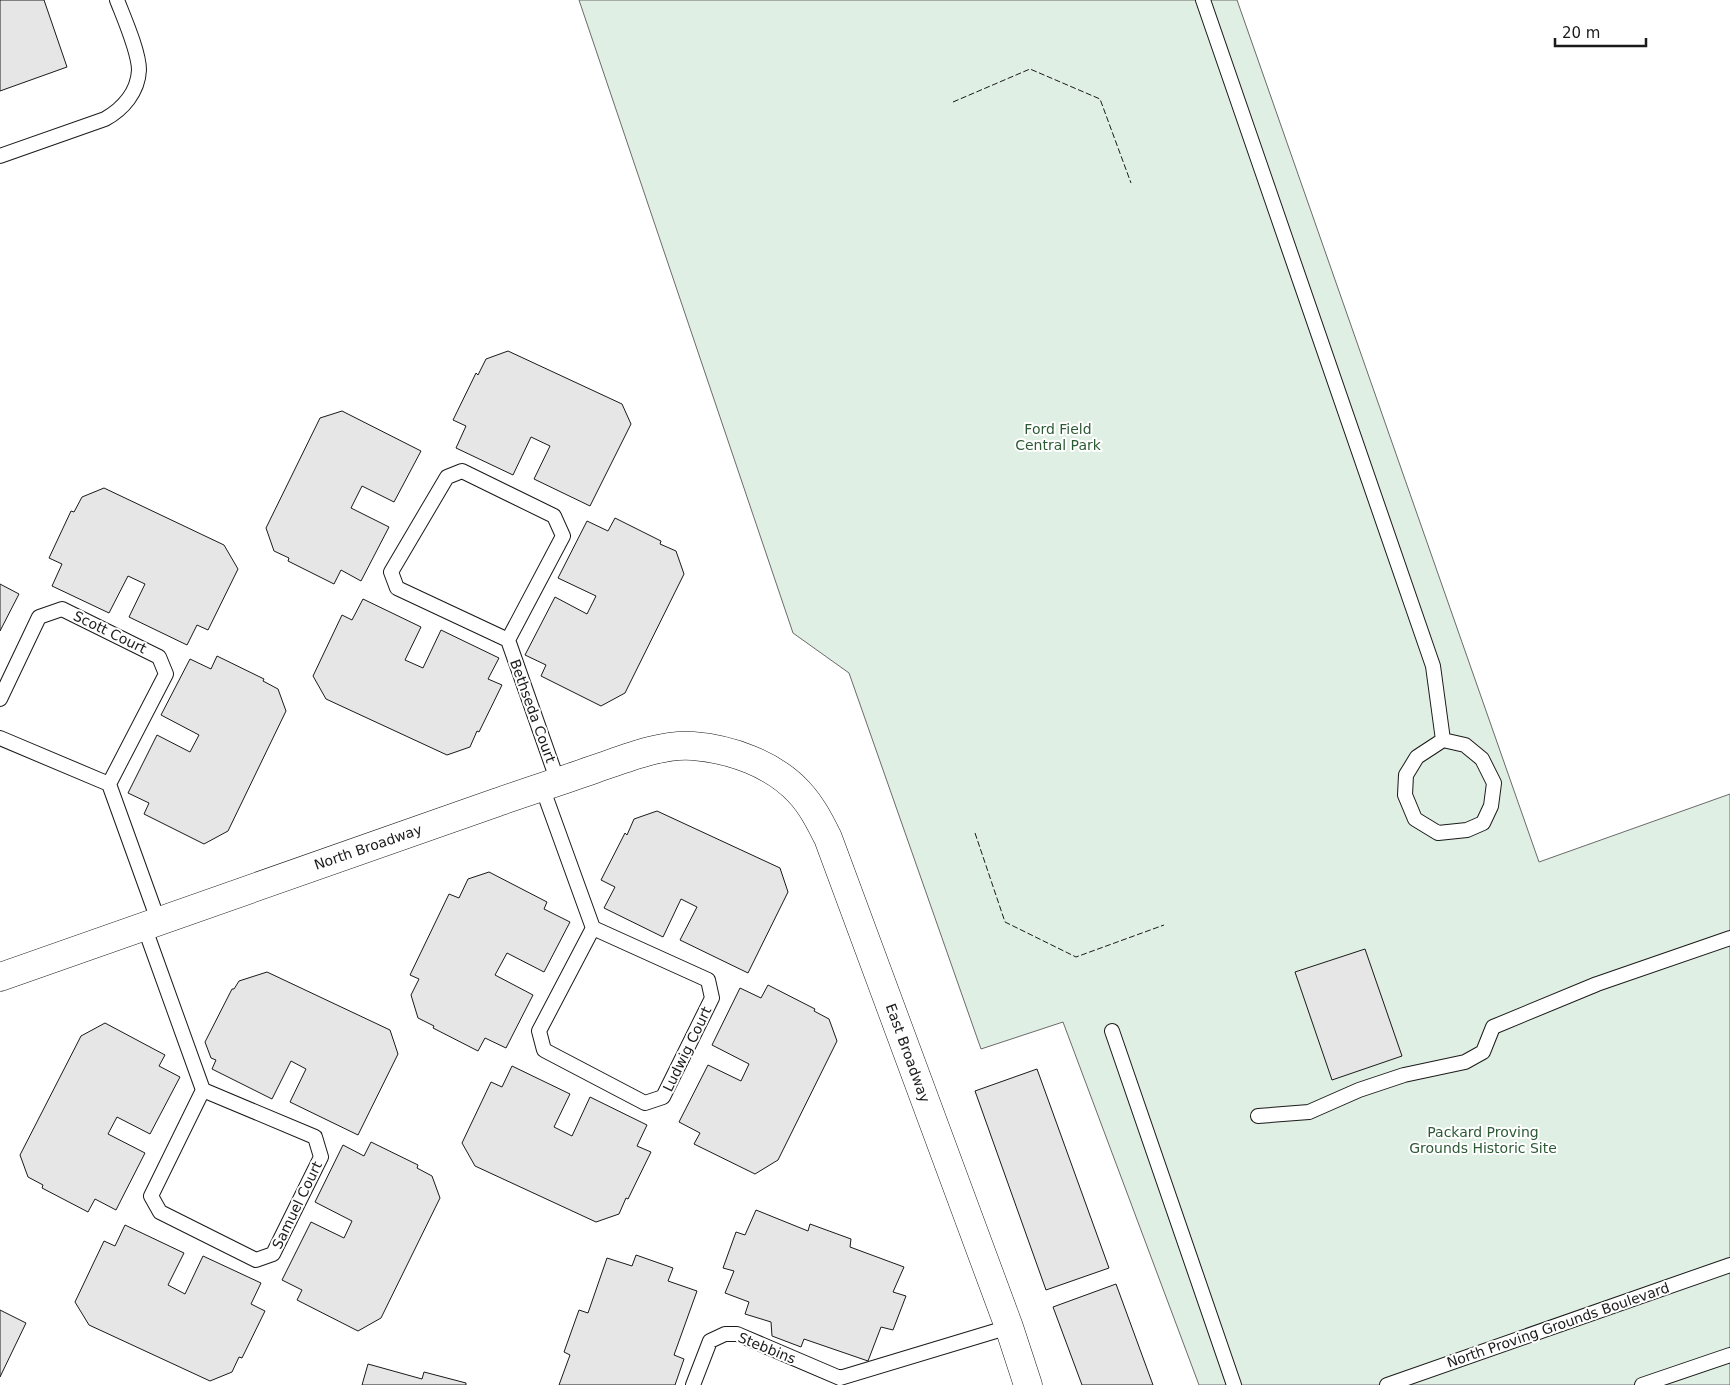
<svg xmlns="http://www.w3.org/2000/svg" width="1730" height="1385" font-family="'DejaVu Sans',sans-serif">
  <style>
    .green { fill: #e0efe3; stroke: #6a6a6a }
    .building { fill: #e6e6e6; stroke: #1a1a1a }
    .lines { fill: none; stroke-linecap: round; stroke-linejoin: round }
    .lane-casing { stroke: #1a1a1a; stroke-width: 16 }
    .street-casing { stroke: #1a1a1a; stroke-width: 29 }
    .lane { stroke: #fff; stroke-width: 14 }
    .street { stroke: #fff; stroke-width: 28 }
    .fence { stroke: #1a1a1a; stroke-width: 1; stroke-dasharray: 6 2.5; stroke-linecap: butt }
    .labels { text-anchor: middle; stroke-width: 4; stroke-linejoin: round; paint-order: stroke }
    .park-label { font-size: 14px; fill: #2b5a34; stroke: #fff }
    .street-label { font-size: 14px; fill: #1a1a1a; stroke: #fff }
  </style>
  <rect width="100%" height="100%" fill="#fff"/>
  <path class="green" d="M579,0H1237L1539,862L1730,794V1385H1199L1063,1022L981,1049L849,673L793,633Z"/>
  <path class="building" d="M0,0H44L67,67L0,91Z
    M508,351L622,404L631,424L590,506L534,479L550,446L531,437L513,475L456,448L466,426L453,420L476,373L478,375L486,359Z
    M342,411L421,451L394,502L362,486L351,508L389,527L361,581L341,570L334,584L288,561L289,558L274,551L266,528L320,418Z
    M104,488L224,545L238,569L208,630L197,625L187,645L129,617L145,584L128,576L109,613L52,586L62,564L49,558L71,511L74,512L82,497Z
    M615,518L661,541L660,544L676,551L684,574L625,693L601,706L541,676L546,665L525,655L555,597L587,614L596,596L558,578L587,521L608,531Z
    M0,584L19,594L0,631Z
    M363,599L421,627L405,660L423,668L441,630L499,658L488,679L502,685L479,732L477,731L470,747L447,755L326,699L313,676L342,615L352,620Z
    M217,656L264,679L263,681L278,689L286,711L228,831L204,844L144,814L149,803L128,793L157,735L190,752L199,735L161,715L190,659L211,669Z
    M657,811L780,868L788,892L748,973L680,940L697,907L681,899L663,937L604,908L615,887L601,880L625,833L627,835L634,819Z
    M489,872L547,902L544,909L570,922L544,972L507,953L495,975L533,995L506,1048L485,1038L478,1051L433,1028L434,1026L418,1018L411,995L419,979L410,975L449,894L459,898L468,879Z
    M1365,949L1402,1056L1332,1080L1295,972Z
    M267,972L390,1030L398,1054L358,1135L290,1102L306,1069L291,1061L272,1099L212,1069L216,1060L211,1058L205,1042L232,989H234L239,981Z
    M768,985L815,1009L814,1011L829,1019L837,1041L778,1160L755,1174L694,1144L700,1133L679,1122L708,1065L741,1081L749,1064L712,1045L740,988L761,998Z
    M105,1023L165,1055L159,1066L180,1077L150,1134L117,1117L108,1134L145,1153L116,1210L95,1199L88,1212L42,1188L43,1185L28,1177L20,1155L81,1036Z
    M512,1066L570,1094L554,1127L572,1136L590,1097L647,1125L637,1146L651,1152L628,1199L626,1198L619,1214L596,1222L475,1166L462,1143L491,1082L502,1087Z
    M1037,1069L1109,1268L1046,1290L975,1091Z
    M371,1142L418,1165L417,1168L432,1176L440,1198L381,1318L358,1331L297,1300L302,1290L282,1280L311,1222L344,1238L352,1221L315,1202L343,1145L364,1156Z
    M756,1210L808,1231L810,1224L851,1239L850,1247L904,1267L893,1292L906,1296L893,1330L881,1327L868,1361L804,1339L801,1347L772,1336L771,1322L745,1314L749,1302L725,1293L734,1271L723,1268L736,1232L745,1235Z
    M125,1225L184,1253L168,1285L185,1294L203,1256L261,1283L251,1304L265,1311L242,1358L239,1357L232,1372L210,1381L89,1325L75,1302L104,1241L115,1246Z
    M636,1255L673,1268L668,1281L697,1291L674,1355L684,1359L675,1385H559L570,1355L564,1352L579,1310L588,1313L607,1258L632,1266Z
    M1116,1284L1153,1385H1082L1053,1307Z
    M0,1310L26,1323L0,1377Z
    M368,1364L422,1379L424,1372L466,1383V1385H362Z"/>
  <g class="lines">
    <g class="lane-casing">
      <path id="lane" d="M1203,0L1433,666L1443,740
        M0,156L105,119C123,109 138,92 139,70C139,52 124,18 117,0
        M508,640L397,588L391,572L447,477L462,471L554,516L563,536L508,640L558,782
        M0,699L39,617L62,609L159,657L166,674L109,784
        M0,738L109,784L158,920
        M1443,740L1465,745L1482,759L1494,783L1491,806L1483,823L1467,830L1438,833L1415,819L1405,795L1406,775L1417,757Z
        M542,787L593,928L539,1031L544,1050L645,1103L663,1097L712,998L708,980L593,928
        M144,926L203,1090L151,1196L160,1212L256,1260L273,1254L321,1157L315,1137L203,1090
        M1112,1031L1234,1385
        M1258,1116L1309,1112L1359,1090L1404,1075L1465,1062L1483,1052L1493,1027L1597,984L1730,938
        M693,1385L710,1341L725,1334H737L840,1378L1009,1327
        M1387,1385L1730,1265
        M1642,1385L1730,1355"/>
    </g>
    <g class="street-casing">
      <path id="street" d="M0,977C166,918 332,860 498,802C529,791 561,781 592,770C622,760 662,743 693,746C731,749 773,764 799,792C812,806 820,822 828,838L1009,1327L1028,1385"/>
    </g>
    <use href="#lane" class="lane"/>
    <use href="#street" class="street"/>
    <path class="fence" d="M953,102L1030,69L1100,99L1131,183
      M975,833L1005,922L1076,957L1164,925"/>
  </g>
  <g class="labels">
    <g class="park-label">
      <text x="1058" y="434">Ford Field<tspan x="1058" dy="16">Central Park</tspan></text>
      <text x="1483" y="1137">Packard Proving<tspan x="1483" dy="16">Grounds Historic Site</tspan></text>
    </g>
    <g class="street-label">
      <text transform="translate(110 632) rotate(26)" y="5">Scott Court</text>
      <text transform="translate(533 711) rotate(70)" y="5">Bethseda Court</text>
      <text transform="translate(368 847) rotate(-19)" y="5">North Broadway</text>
      <text transform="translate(687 1049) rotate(-64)" y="5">Ludwig Court</text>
      <text transform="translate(908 1053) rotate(70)" y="5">East Broadway</text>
      <text transform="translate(297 1205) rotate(-64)" y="5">Samuel Court</text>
      <text transform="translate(1558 1325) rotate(-19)" y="5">North Proving Grounds Boulevard</text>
      <text transform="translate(767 1348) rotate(22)" y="5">Stebbins</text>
    </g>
  </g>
  <path d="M1555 38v8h91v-8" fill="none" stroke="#1a1a1a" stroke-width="2.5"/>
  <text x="1562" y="38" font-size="15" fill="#1a1a1a" stroke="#ffffff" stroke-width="4" paint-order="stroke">20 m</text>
</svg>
